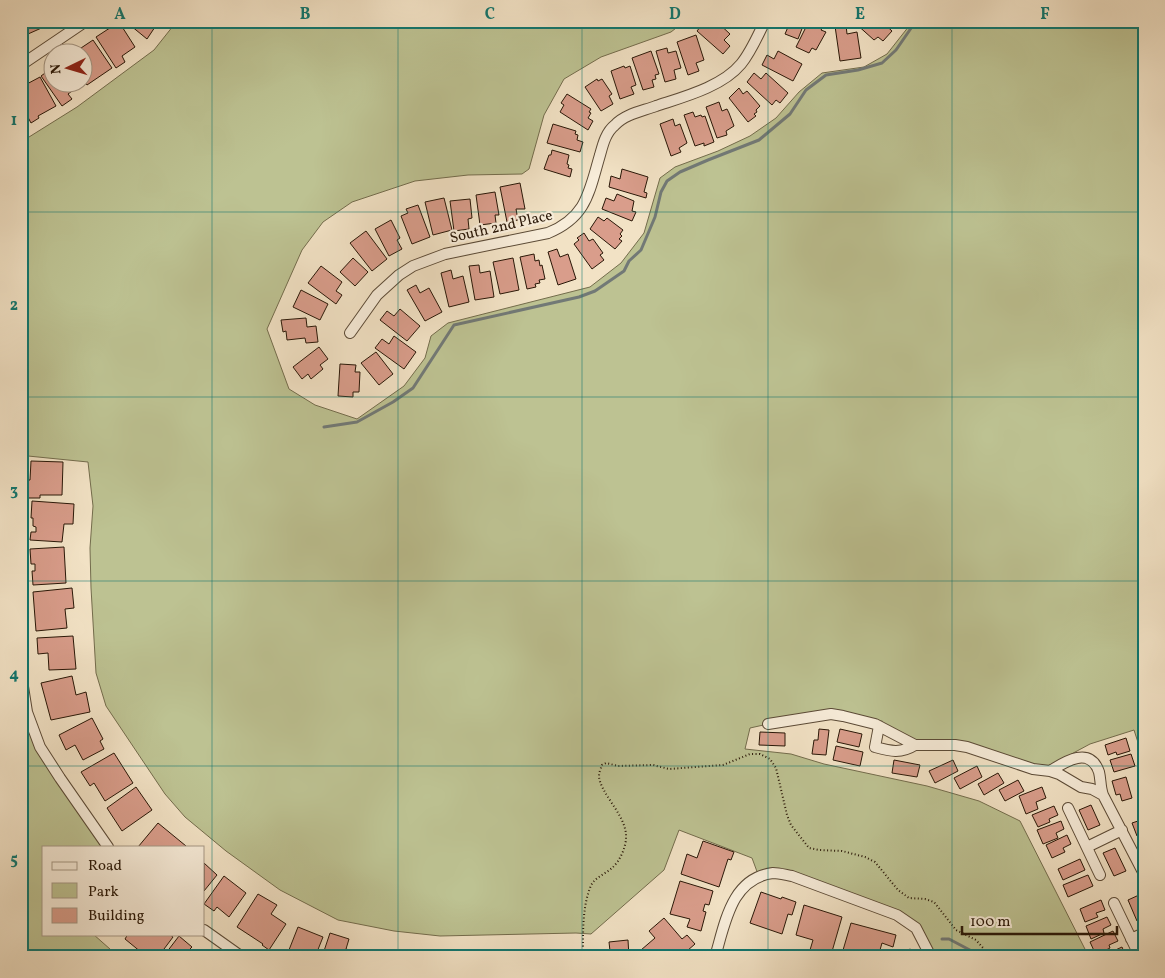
<svg xmlns="http://www.w3.org/2000/svg" width="1165" height="978" font-family="Vollkorn,serif">
  <style>
    .green { fill: #bdc292; stroke: #736c4c }
    .lines { fill: none; stroke-linecap: round; stroke-linejoin: round }
    .stream { stroke: #727976; stroke-width: 3 }
    .building { fill: #d99d8b; stroke: #291707 }
    .minor-casing { stroke: #5b4a36; stroke-width: 12 }
    .path { stroke: #291707; stroke-width: 2; stroke-dasharray: 1 2.5; stroke-linecap: butt }
    .minor { stroke: #f7ecd9; stroke-width: 10 }
    .grid { fill: none; stroke: #0f766e; stroke-width: 1; stroke-opacity: 0.55 }
    .labels { text-anchor: middle; stroke-width: 4.5; stroke-linejoin: round; paint-order: stroke }
    .street-label { font-size: 15px; fill: #291707; stroke: #f7ecd9 }
    .neatline { fill: none; stroke: #0f766e; stroke-width: 2 }
    .grid-label { font-size: 16px; text-anchor: middle; font-weight: bold; fill: #0f766e }
  </style>
  <rect width="100%" height="100%" fill="#f2e2c5"/>
  <filter id="stains"><feTurbulence type="fractalNoise" baseFrequency=".004" numOctaves="4"/><feColorMatrix values="0 0 0 0 .2 0 0 0 0 .09 0 0 0 0 .02 0 0 0 .5 -.17"/></filter>
  <radialGradient id="worn" r=".72"><stop offset=".6" stop-color="#630" stop-opacity="0"/><stop offset="1" stop-color="#630" stop-opacity=".3"/></radialGradient>
  <path class="green" d="M177,21H685L671,32L601,57L564,79L544,115L529,169L522,174L468,175L415,181L352,202L323,222L302,250L267,329L289,389L315,405L357,419L404,386L425,358L431,336L448,323L590,287L621,263L644,233L660,178L675,167L718,151L750,136L776,118L799,92L822,73L864,67L887,54L913,21H1144V761L1134,730L1090,744L1051,765L1033,769L967,747L915,745L843,716L768,724L750,728L745,749L791,754L824,764L927,786L979,801L1020,821L1089,957H931L916,928L792,876L759,877L752,858L679,830L664,870L591,934L576,933L440,936L394,931L338,920L280,890L226,851L185,817L165,794L106,706L96,673L91,588L90,548L93,506L88,462L28,456L21,469V142L77,107L154,50Z
    M21,694L34,729L108,847H44V934H93L119,957H21Z"/>
  <g class="lines">
    <path class="stream" d="M324,427L357,422L393,402L413,388L454,325L579,297L595,291L624,271L629,261L641,250L655,217L661,192L667,181L680,172L708,160L759,140L790,114L806,90L826,75L858,70L882,63L896,50L916,21
      M942,939H949L983,957
      M901,957L910,950"/>
  </g>
  <path class="building" d="M21,21H54L55,22L28,34Z
    M125,21H162L158,25L157,24L147,39Z
    M705,21H716L730,34L724,40L730,46L723,54L697,31Z
    M783,21H805L798,39L785,34L788,27L782,25Z
    M809,21H819L825,24L821,30L826,32L816,50L812,48L809,53L796,47Z
    M856,21H881L892,31L883,41L878,37L874,40L855,23Z
    M119,22L135,47L122,56L125,62L116,68L96,37Z
    M846,25L847,34L857,32L861,58L840,61L835,26Z
    M696,35L704,60L696,63L699,71L688,75L677,42Z
    M93,40L112,68L87,85L82,78V52H75Z
    M667,48L668,53L676,51L681,68L674,70L676,79L665,82L656,51Z
    M651,51L659,74L655,75L656,79L652,80L654,87L643,90L632,58Z
    M778,51L802,64L793,81L762,65L767,55L774,59Z
    M624,66L625,68L630,66L636,85L631,87L634,94L620,99L611,71Z
    M52,68V82H81L82,84L68,94L72,99L62,106L41,76Z
    M754,73L761,79L766,73L788,93L780,103L776,100L772,105L747,82Z
    M40,77L56,106L38,116L39,118L31,123L21,104V92L27,88L25,85Z
    M597,79L598,81L602,79L612,94L609,96L613,104L601,111L585,87Z
    M739,88L743,94L747,91L760,106L756,110L757,112L754,114L756,116L748,122L729,98Z
    M567,94L591,109L589,112L591,113L588,118L593,121L588,130L560,112L564,105L561,103Z
    M719,102L722,111L727,109L729,113L734,126L726,131L727,135L717,138L706,107Z
    M693,112L695,117L701,115L702,117L705,116L714,142L704,146V143L695,146L684,115Z
    M673,119L675,126L680,124L687,143L679,148L681,152L671,156L660,124Z
    M553,124L576,131L575,134L578,135L577,140L583,142L580,152L547,143Z
    M552,150L569,155L567,164L569,165L568,168L572,169L570,177L544,169L549,155H551Z
    M622,169L648,177L644,192L647,193L646,198L609,187L611,176L620,179Z
    M520,183L525,209H516L518,220L507,222L500,187Z
    M495,192L499,215H495L496,223L480,225L476,195Z
    M617,194L634,201L632,211L636,212L632,221L602,209L606,198L614,201Z
    M444,198L452,230L433,235L425,202Z
    M470,199L472,218L468,219L469,229L454,231L450,201Z
    M418,205L430,237L412,244L401,216L408,213L406,209Z
    M598,217L604,221L607,218L623,230L620,234L622,236L619,239L622,241L615,249L590,229Z
    M391,220L400,238L397,240L402,249L389,256L375,229Z
    M366,231L387,259L372,271L350,243Z
    M584,233L589,241L593,239L603,253L600,255L604,260L592,269L574,244L579,240L577,238Z
    M557,249L560,257L568,254L576,279L558,285L548,252Z
    M534,254L535,261L539,260L540,266L542,265L545,279L539,280L540,283L535,284L536,287L527,289L520,257Z
    M353,258L368,272L355,286L340,272Z
    M513,258L519,290L500,294L493,262Z
    M479,265L480,273L490,271L494,297L475,300L469,266Z
    M321,266L342,282L336,291L342,295L336,304L308,283Z
    M451,270L453,279L463,276L469,302L449,307L441,273Z
    M416,285L420,293L429,288L442,312L425,321L407,290Z
    M301,290L328,304L320,320L293,307Z
    M400,309L420,326L407,341L380,320L387,311L394,316Z
    M306,318L307,327L316,326L318,342L306,343L305,338L287,340L286,331L283,332L281,320Z
    M394,336L416,352L404,369L375,348L382,339L389,344Z
    M319,347L328,359L320,365L323,369L311,379L308,374L302,379L293,367Z
    M376,352L393,374L379,385L361,363Z
    M340,364L356,365L355,372H360L359,392H353V397L338,396Z
    M31,461L63,462L62,495H40V498H27V480H30Z
    M32,501L74,504L73,524H64L62,542L30,540L31,532H36V527L33,526V518H31Z
    M64,547L66,583L33,585L32,571H35V564H31L30,549Z
    M72,588L74,608L65,609L67,628L36,631L33,592Z
    M73,636L76,669L49,670L48,653L38,654L37,638Z
    M72,676L76,695L86,692L90,712L51,720L41,683Z
    M92,718L103,739L100,741L104,749L83,760L75,745L66,750L59,735Z
    M819,729L829,730L826,755L812,754L814,740H818Z
    M840,729L862,734L859,747L837,742Z
    M760,732L785,733V746L759,745Z
    M1126,738L1130,751L1117,755L1116,752L1108,755L1105,745Z
    M836,746L863,752L860,766L833,760Z
    M114,753L133,783L105,801L94,783L90,786L81,772Z
    M1131,754L1135,766L1114,772L1110,760Z
    M894,760L920,765L917,777L892,773Z
    M953,760L958,771L935,783L929,771Z
    M977,766L982,777L960,789L954,778Z
    M998,773L1004,783L984,795L978,784Z
    M1126,777L1132,798L1122,801L1120,794L1116,795L1112,781Z
    M1018,780L1024,791L1005,801L999,790Z
    M136,787L152,810L122,831L107,808Z
    M1042,787L1046,798L1036,802L1038,809L1026,814L1019,796Z
    M1091,805L1100,825L1088,830L1079,810Z
    M1054,806L1058,815L1049,819L1050,822L1038,827L1032,815Z
    M1144,819V842L1141,835L1137,836L1132,823Z
    M1061,821L1064,829L1056,833L1058,838L1043,844L1037,830Z
    M158,823L186,846L185,847H138Z
    M1067,835L1071,844L1063,848L1065,852L1052,858L1046,845Z
    M703,841L734,852L731,860L728,859L719,887L681,874L687,854L697,858Z
    M1115,848L1126,871L1114,876L1103,853Z
    M1080,859L1085,870L1063,880L1058,869Z
    M204,863L217,875L204,891Z
    M1088,875L1093,886L1068,897L1063,885Z
    M224,876L246,893L229,917L217,907L214,911L204,904Z
    M680,881L713,891L709,905L705,904L703,911L706,912L701,931L687,927L690,919L670,914Z
    M761,892L781,899L782,897L796,902L792,915L788,914L782,934L750,923Z
    M258,894L277,905L271,914L286,924L269,950L262,945L263,944L237,927Z
    M1139,895L1144,905V918L1137,921L1128,900Z
    M1101,900L1105,910L1096,913L1098,917L1085,922L1080,909Z
    M804,905L842,917L831,955L810,950L813,940L796,935Z
    M1107,917L1111,925L1103,929L1104,933L1091,939L1086,926Z
    M664,918L682,939L687,935L695,944L680,957H646L641,950L655,938L649,931Z
    M851,923L896,935L893,947L882,943L878,957H841Z
    M298,927L323,937L315,957H293L287,955Z
    M1113,931L1118,941L1109,945L1110,948L1096,955L1090,942Z
    M330,933L349,939L346,949L363,954L362,957H322Z
    M128,934H169L173,937L158,957H147L125,939Z
    M179,936L192,947L189,950L198,957H163Z
    M628,940L629,957H590L589,953L610,951L609,942Z
    M1122,947L1126,957H1100Z
    M407,950L428,951L427,957H407Z
    M510,951V957H491L490,952Z
    M375,952L396,955V957H375Z"/>
  <g class="lines">
    <g class="minor-casing">
      <path id="minor" d="M21,65L86,21
        M350,333L377,295L399,275L413,266L445,254L548,233C587,217 589,192 600,155C603,144 606,132 615,125C625,114 643,111 656,106C683,97 722,87 741,64C751,52 758,35 765,21
        M21,674L27,712L40,747L60,778L108,847
        M768,724L831,714L843,716L875,724L915,745H955L967,747L1033,769L1050,771L1059,774L1081,787L1092,789L1103,795
        M879,726L875,747C890,751 901,754 915,745
        M1050,771C1066,761 1090,746 1099,772C1101,780 1100,787 1103,795L1144,874
        M1068,808L1100,875
        M1087,847L1122,830
        M1114,903L1140,957
        M204,930L242,957
        M1131,939L1144,933
        M715,957C725,924 731,878 773,873C779,873 786,875 792,876L897,915L916,928L931,957"/>
    </g>
    <path class="path" d="M936,21L941,23L942,21
      M1141,21L1144,50
      M583,957C583,935 582,909 590,888C593,878 604,875 612,868C620,861 627,846 626,834C624,813 600,793 599,776C599,772 601,768 602,765L606,763L618,766L653,765L669,769L723,765L750,754H760L770,759L776,768L787,815L791,825L809,848L819,850L842,851L865,857L875,862L898,890L909,898L925,899L934,902L956,930L976,940L991,957"/>
    <use href="#minor" class="minor"/>
  </g>
  <path class="grid" d="M212,21V957M398,21V957M582,21V957M768,21V957M952,21V957M21,212H1144M21,397H1144M21,581H1144M21,766H1144"/>
  <g class="labels">
    <g class="street-label">
      <text transform="translate(501 226) rotate(-13)" y="5">South 2nd Place</text>
    </g>
  </g>
  <rect width="1165" height="978" fill="none" stroke="#f2e2c5" stroke-width="55"/>
  <rect x="42" y="846" width="162" height="90" fill="#f7ecd9" stroke="#a59785"/>
  <rect x="52" y="862" width="25" height="8" fill="#f7ecd9" stroke="#a59785"/>
  <text x="88" y="870" font-size="15" fill="#291707">Road</text>
  <rect x="52" y="883" width="25" height="15" fill="#bdc292" stroke="#a59785"/>
  <text x="88" y="896" font-size="15" fill="#291707">Park</text>
  <rect x="52" y="908" width="25" height="15" fill="#d99d8b" stroke="#a59785"/>
  <text x="88" y="920" font-size="15" fill="#291707">Building</text>
  <g transform="translate(68 68) rotate(265)"><circle r="24" fill="#f7ecd9" stroke="#a59785"/>
  <path d="M0-4L9 19L0 12L-9 19Z" fill="#8f2418"/>
  <text y="-8" font-size="14" font-weight="bold" text-anchor="middle" fill="#291707">N</text>
  </g>
  <path d="M962 926v8h155v-8" fill="none" stroke="#291707" stroke-width="2.5"/>
  <text x="970" y="926" font-size="15" fill="#291707" stroke="#f7ecd9" stroke-width="4" paint-order="stroke">100 m</text>
  <rect x="28" y="28" width="1110" height="922" class="neatline"/>
  <g class="grid-label">
    <text x="120" y="19">A</text>
    <text x="305" y="19">B</text>
    <text x="490" y="19">C</text>
    <text x="675" y="19">D</text>
    <text x="860" y="19">E</text>
    <text x="1045" y="19">F</text>
    <text x="14" y="125">1</text>
    <text x="14" y="310">2</text>
    <text x="14" y="495">3</text>
    <text x="14" y="679">4</text>
    <text x="14" y="864">5</text>
  </g>
  <rect width="100%" height="100%" filter="url(#stains)"/>
  <rect width="100%" height="100%" fill="url(#worn)"/>
</svg>
